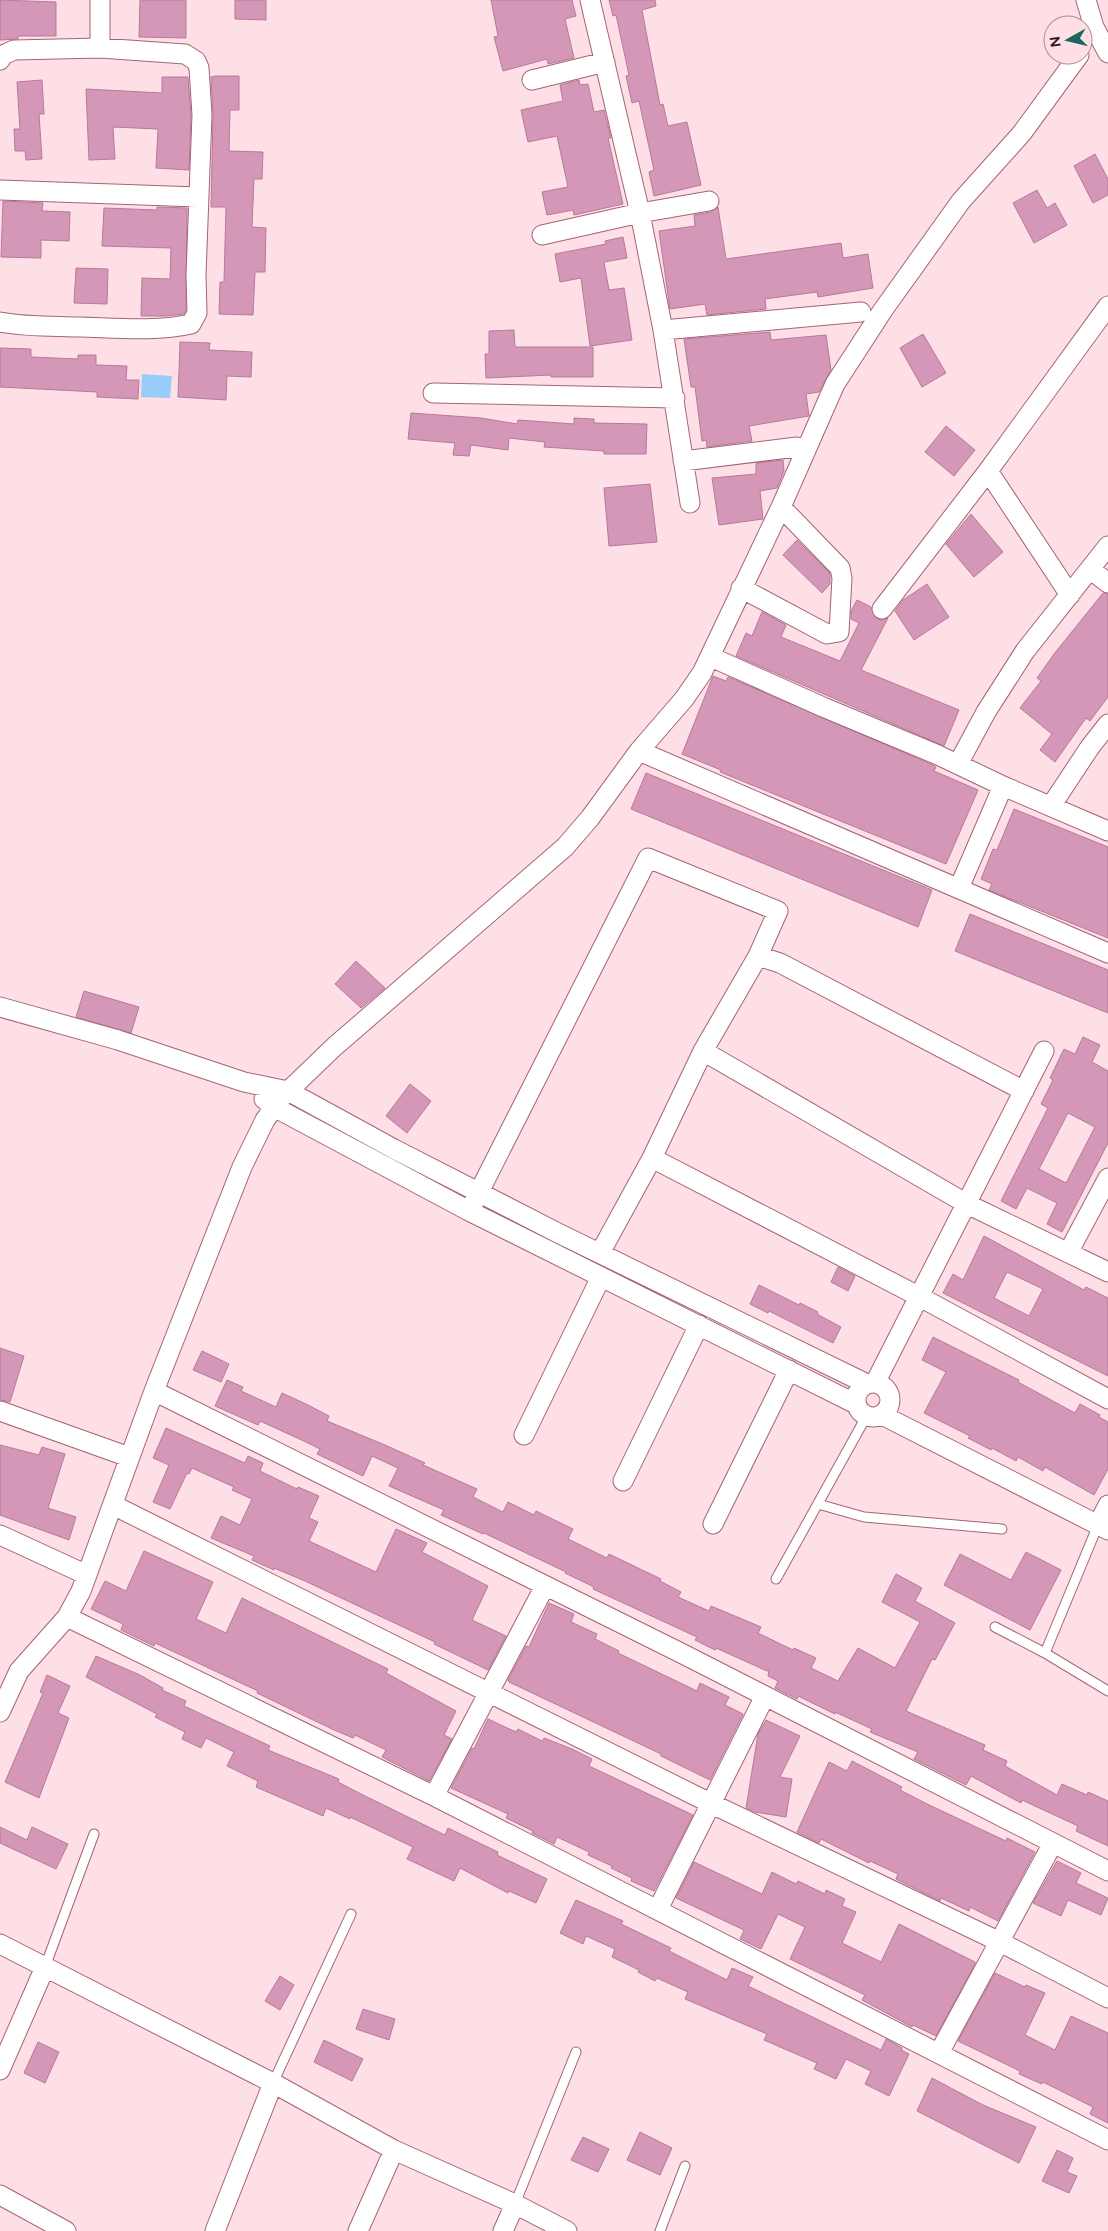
<svg xmlns="http://www.w3.org/2000/svg" width="1108" height="2231" font-family="Figtree,sans-serif">
  <style>
    .water { fill: #98ccf9 }
    .building { fill: #d497b8; stroke: #b57a9b; fill-rule: evenodd }
    .lines { fill: none; stroke-linecap: round; stroke-linejoin: round }
    .lane-casing { stroke: #a56473; stroke-width: 11 }
    .street-casing { stroke: #a56473; stroke-width: 21 }
    .lane { stroke: #fff; stroke-width: 9 }
    .street { stroke: #fff; stroke-width: 19 }
  </style>
  <rect width="100%" height="100%" fill="#fddfe5"/>
  <path class="water" d="M142,374L172,376L170,398L141,397Z"/>
  <path class="building" d="M0,0L56,2V36H18V39L0,40Z
    M140,0H186V38L139,37Z
    M235,0H266V20L235,19Z
    M491,0H572L576,16L565,19L574,58L548,64L547,59L503,71L494,37L498,36Z
    M609,0H655L656,6L642,10L660,105L663,104L668,126L687,122L701,185L654,196L649,172L654,170L639,101L632,103L626,76L629,75L616,15L613,16Z
    M215,76H239V110H230L229,151L263,152L262,179H254L252,227L266,228L265,272H255L253,315L219,314L220,282H224L226,207H211L213,115L211,77Z
    M162,77H188L191,115L189,170L156,168L158,129L113,127L115,159L89,160L86,89L162,93Z
    M42,80L44,114H39L42,159L26,160L25,151H15L14,129H20L17,82Z
    M579,80L580,85L588,84L594,112L604,110L611,138H608L623,204L574,215L573,210L547,215L542,192L568,187L557,136L528,142L521,110L563,101L560,85Z
    M1095,154L1108,179V195L1093,203L1074,166Z
    M1037,190L1047,208L1055,203L1067,225L1034,243L1013,203Z
    M3,201L43,203L42,211L70,212L69,241L41,240V258L1,257Z
    M157,207L187,208L186,310L184,314L166,316H141L142,278L170,279L171,248L102,246L104,208L157,210Z
    M718,207L726,259L841,243L843,258L868,254L873,288L818,297L817,292L765,299L766,309L707,315L705,304L670,309L659,231L695,226L694,215L711,212Z
    M623,237L627,258L604,262L609,290L624,288L632,340L590,346L581,278L560,282L555,254L606,244L605,241Z
    M76,268L108,269L107,304L74,303Z
    M514,330L515,347H593V377H551V375L486,378L485,354H489V331Z
    M770,332L771,340L826,335L831,370L819,392L806,394L809,416L749,426L752,441L707,447L706,440L702,441L695,387H691L684,339Z
    M923,334L946,373L922,387L900,348Z
    M180,342L210,343L209,350L252,352L251,377L227,376L226,400L178,397Z
    M0,348L31,349V357L78,359V355H96V365L127,366L126,380H139L138,399L97,397V392L0,387Z
    M411,413L481,418L517,424L518,420L574,424V418L594,419V423L647,424L646,454H604V451L544,447L545,442L509,438L508,450L471,445L469,456L453,455L455,443L408,439Z
    M946,426L975,450L954,476L925,452Z
    M783,460L784,471L777,488L760,491L763,519L719,525L712,478L756,474V463Z
    M650,484L657,542L609,546L604,488Z
    M971,514L1003,552L974,577L946,544Z
    M797,540L830,573V584L822,593L783,555Z
    M927,584L949,617L914,640L895,611L903,600Z
    M1103,593L1108,594V697L1090,721L1086,718L1055,762L1040,750L1052,734L1020,708L1041,681L1037,678L1054,654Z
    M857,600L871,607L876,618L881,620L888,618L861,670L959,710L944,746L736,656L746,633L752,636L762,612L786,625L781,637L840,661L859,623L851,619V611Z
    M713,676L726,681L728,677L933,765L936,767L934,771L978,790L946,864L720,772L721,770L682,754Z
    M646,773L932,890L918,927L631,809Z
    M1014,809L1108,847V938L989,890L992,884L981,879L993,849L997,850Z
    M970,914L1108,970V1013L955,951Z
    M356,961L385,988L361,1008L335,984Z
    M84,991L139,1007L131,1033L76,1017Z
    M1083,1037L1100,1045L1092,1062L1108,1071V1143L1062,1232L1047,1224L1057,1203L1027,1188L1016,1209L1001,1201L1048,1108L1041,1104L1053,1080L1050,1078L1064,1049L1075,1054ZM1068,1113L1095,1127L1066,1183L1039,1169Z
    M410,1084L431,1101L407,1133L386,1116Z
    M984,1236L1084,1290L1086,1287L1108,1298V1376L943,1293L953,1274L963,1280ZM1007,1272L1043,1289L1029,1316L994,1298Z
    M838,1267L855,1276L848,1291L831,1282Z
    M759,1285L799,1305L800,1303L818,1312L817,1314L841,1327L833,1343L769,1311L768,1313L750,1304Z
    M933,1337L1019,1380L1018,1382L1075,1413L1080,1404L1100,1415L1099,1417L1108,1422V1469L1094,1495L1045,1467L1043,1471L1018,1457L1016,1461L992,1448L991,1450L968,1438L970,1436L924,1413L946,1372L922,1360Z
    M0,1348L24,1356L10,1402L0,1400Z
    M202,1351L229,1364L221,1382L193,1370Z
    M227,1380L243,1387L241,1391L276,1407L282,1393L306,1404L329,1416L327,1421L385,1445L425,1463L423,1465L477,1489L473,1497L503,1512L508,1502L534,1515L536,1511L573,1529L568,1539L607,1558L609,1554L661,1579L660,1581L681,1592L678,1597L709,1611L711,1606L761,1627L758,1633L793,1650L794,1648L816,1658L811,1668L838,1681L858,1648L895,1668L920,1622L882,1602L896,1574L922,1588L915,1601L955,1623L935,1660L932,1659L906,1711L985,1745L983,1750L1007,1761L1005,1766L1057,1795L1062,1784L1087,1795L1088,1792L1108,1801V1846L1076,1831L1078,1826L1022,1800L1021,1803L971,1776L966,1785L914,1759L918,1752L870,1732L872,1729L835,1712V1714L798,1696L797,1699L775,1688L778,1681L768,1676L769,1670L767,1671L716,1648L715,1650L695,1640L697,1637L593,1589L594,1587L565,1573L566,1572L484,1533L483,1534L441,1515L444,1510L389,1486L398,1468L372,1456L363,1476L317,1454L320,1449L306,1442L260,1421L258,1425L215,1406Z
    M166,1428L245,1463L248,1456L263,1463L260,1471L297,1489L298,1487L319,1496L309,1518L318,1522L309,1541L376,1572L396,1529L427,1543L422,1552L488,1586L472,1620L506,1636L488,1670L434,1644L435,1642L305,1581L274,1568V1570L252,1560L254,1556L211,1538L221,1516L240,1525L252,1499L232,1490L234,1487L192,1468L189,1474L187,1473L170,1509L153,1502L169,1465L153,1458Z
    M0,1445L39,1455L42,1447L65,1454L48,1508L76,1517L69,1540L0,1515Z
    M144,1551L213,1582L196,1619L226,1633L242,1598L388,1669L386,1673L456,1711L444,1735L452,1739L429,1781L382,1757L386,1750L355,1735L353,1738L332,1729L257,1693L258,1691L155,1643L154,1646L121,1630L123,1624L91,1609L105,1581L126,1591Z
    M1026,1552L1061,1570L1030,1630L944,1585L960,1554L1011,1580Z
    M549,1603L574,1614L571,1622L597,1634L595,1639L619,1651L618,1653L697,1691L700,1683L729,1697L725,1705L743,1714L710,1780L661,1756V1754L509,1682L508,1680L526,1646L529,1647Z
    M96,1656L140,1675L163,1688L162,1690L186,1701L184,1706L270,1746L268,1750L339,1779L338,1782L361,1794L445,1835L448,1828L498,1852L497,1855L547,1879L536,1903L509,1891L508,1893L460,1868L454,1881L407,1859L413,1847L350,1817V1819L326,1808L323,1816L256,1787L258,1781L227,1766L234,1752L206,1738L201,1748L182,1739L185,1732L155,1717L157,1714L86,1677Z
    M47,1675L70,1686L58,1713L69,1718L39,1798L5,1782L43,1693L40,1692Z
    M488,1719L516,1732L518,1729L542,1741L544,1738L572,1749L592,1759L589,1766L693,1815L654,1891L631,1881L632,1878L611,1868L612,1866L588,1855L589,1852L557,1837L554,1844L532,1833L533,1831L506,1818L508,1814L451,1788L472,1748L474,1749Z
    M766,1720L800,1736L780,1777L792,1779L786,1817L755,1812L746,1808L758,1734Z
    M852,1761L902,1787L900,1790L927,1804L1006,1841L1007,1838L1035,1852L998,1921L970,1907L969,1911L941,1898L940,1901L896,1879L898,1874L870,1861L869,1863L821,1839L819,1843L797,1832L829,1762L847,1771Z
    M0,1827L27,1840L32,1827L68,1844L56,1869L0,1843Z
    M1057,1861L1081,1873L1076,1883L1108,1898L1101,1915L1068,1900L1061,1916L1033,1903Z
    M694,1862L762,1894L772,1872L796,1884L798,1881L825,1894L826,1890L845,1899L842,1906L856,1912L842,1943L881,1962L899,1924L975,1962V1964L936,2036L913,2025L912,2027L862,2000L865,1995L790,1959L805,1927L778,1914L761,1949L740,1939L744,1930L676,1898Z
    M576,1900L623,1921L621,1924L671,1948L669,1951L727,1980L732,1968L753,1977L748,1986L881,2050L886,2039L902,2048L901,2050L909,2054L889,2096L865,2084L871,2071L846,2059L836,2079L814,2069L817,2063L764,2040L767,2034L685,1999L688,1992L657,1978L655,1981L638,1972L639,1970L612,1957L615,1949L586,1936L583,1944L560,1933Z
    M995,1973L1025,1987L1026,1985L1045,1993L1025,2035L1055,2050L1071,2016L1108,2033V2123L1090,2114L1093,2107L1043,2082L1042,2084L1019,2074L1020,2071L958,2041Z
    M280,1976L294,1985L280,2010L265,2001Z
    M363,2009L395,2019L389,2040L356,2029Z
    M324,2040L363,2059L352,2081L314,2062Z
    M38,2042L59,2052L45,2083L24,2073Z
    M932,2078L983,2105L1036,2127L1019,2163L917,2111Z
    M640,2132L672,2148L660,2175L627,2160Z
    M583,2137L609,2149L598,2172L571,2160Z
    M1057,2150L1073,2158L1067,2172L1077,2176L1069,2193L1042,2181Z"/>
  <g class="lines">
    <g class="lane-casing">
      <path id="lane" d="M818,1504L864,1517L1002,1529
        M1098,1525L1045,1653L1108,1691
        M776,1579L866,1417
        M995,1627L1045,1653
        M45,1967L94,1834
        M273,2083L351,1914
        M515,2204L576,2052
        M660,2231L685,2166"/>
    </g>
    <g class="street-casing">
      <path id="street" d="M590,0L640,213L663,330L690,503
        M1086,0L1094,27L1108,53
        M100,48V0
        M0,60L3,55L14,50L100,48L185,54L196,61L199,68L202,115L196,275L197,313L191,324C156,332 116,328 80,327C54,326 26,327 0,322
        M532,80L605,62
        M0,190L198,197
        M542,235L640,213L709,201
        M663,330L861,312
        M433,393L675,398
        M683,461L797,447
        M988,471L1070,595
        M1090,569L1108,583
        M741,588L827,634L839,632L842,578L840,568L781,507
        M882,609L988,471L1108,306
        M711,657L823,707L938,755L1003,786
        M639,751L1108,953
        M958,764L986,712L1025,651L1108,546
        M1051,806L1090,747L1108,724
        M959,888L1003,786L1108,831
        M0,1007L118,1040L244,1082L288,1091L394,1149L558,1233L867,1384
        M703,1051L967,1204L1108,1272
        M264,1099L274,1107L469,1211L856,1404
        M652,1158L920,1297L1108,1399
        M473,1204L648,858L778,911L758,956
        M600,1253L652,1158L703,1051L758,956L780,963L1024,1091
        M1068,1253L1108,1178
        M856 1400a17 17 0 1 1 34 0a17 17 0 1 1-34 0Z
        M875,1383L1044,1051
        M154,1391L683,1654L1108,1871
        M0,1411L129,1457
        M882,1415L1108,1530
        M524,1435L601,1277
        M623,1481L699,1325
        M113,1505L710,1803L1000,1942L1108,1998
        M713,1524L789,1370
        M1098,1525L1108,1505
        M0,1535L87,1575
        M67,1617L434,1796L1108,2140
        M0,1712L19,1671L67,1617L81,1591L154,1391L242,1167L265,1120L281,1098L334,1047L565,847L590,818L639,751L684,699L702,673L781,507L835,384L883,310L961,201L1022,133L1079,55
        M434,1796L545,1586
        M658,1909L765,1696
        M0,1944L273,2083L394,2150L515,2204L567,2231
        M939,2053L1053,1843
        M0,2070L45,1967
        M0,2195L66,2231
        M215,2231L273,2083
        M358,2231L394,2150
        M503,2231L515,2204"/>
    </g>
    <use href="#lane" class="lane"/>
    <use href="#street" class="street"/>
  </g>
  <g transform="translate(1068 40) rotate(262)"><circle r="24" fill="#fddfe5" stroke="#ad9096"/>
  <path d="M0-4L9 19L0 12L-9 19Z" fill="#1c665f"/>
  <text y="-8" font-size="14" font-weight="bold" text-anchor="middle" fill="#341a20">N</text>
  </g>
</svg>
